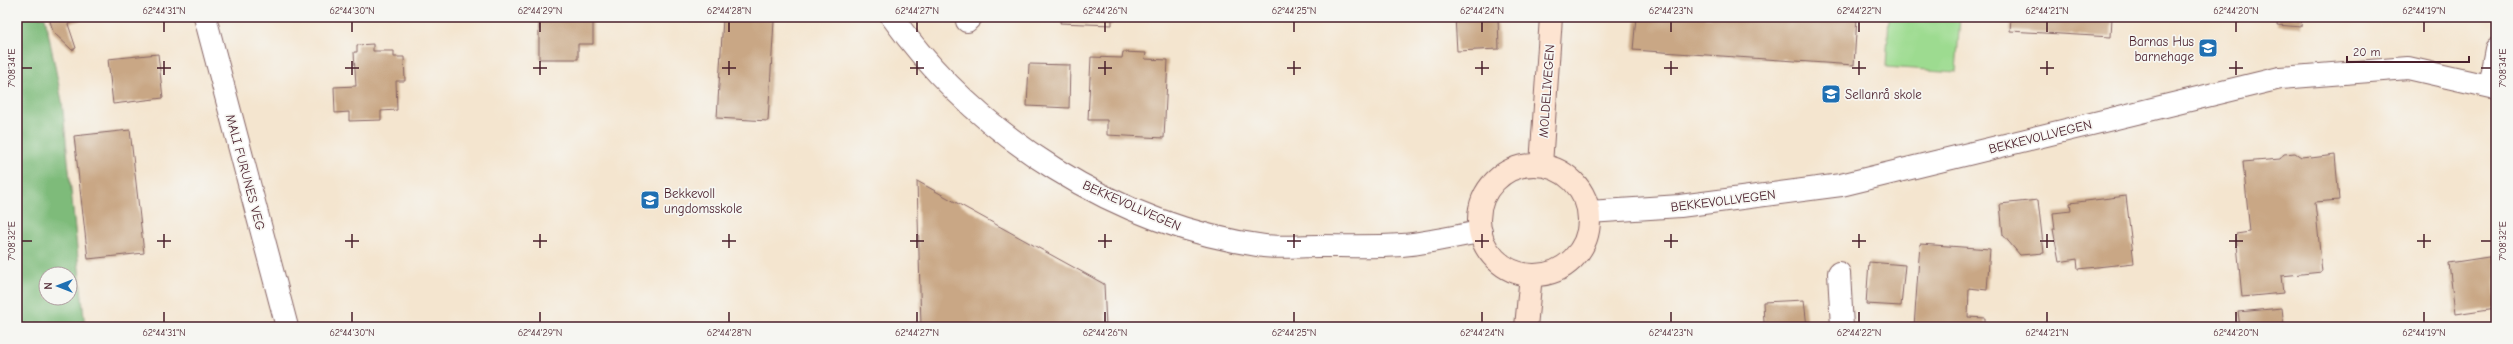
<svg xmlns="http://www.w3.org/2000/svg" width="2513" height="344" font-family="'Comic Neue',sans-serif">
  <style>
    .green { fill: #9ddb90; stroke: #747d5e }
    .forest { fill: #7ebb7a; stroke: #646d52; fill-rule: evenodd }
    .building { fill: #c9a785 }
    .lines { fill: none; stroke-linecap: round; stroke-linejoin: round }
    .minor-casing { stroke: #866464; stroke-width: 24 }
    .secondary-casing { stroke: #866464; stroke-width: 24 }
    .minor { stroke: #fff; stroke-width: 22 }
    .secondary { stroke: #fde4d1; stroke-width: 22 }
    .ticks { fill: none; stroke: #4a1f2b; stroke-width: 1.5 }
    .labels { text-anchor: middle; stroke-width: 3.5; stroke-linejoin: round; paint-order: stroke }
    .poi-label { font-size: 13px; fill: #4a1f2b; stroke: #f6f6f2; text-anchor: start }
    .street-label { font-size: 13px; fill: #4a1f2b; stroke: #f6f6f2 }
    .neatline { fill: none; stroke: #4a1f2b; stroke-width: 1.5 }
    .ticks-label { font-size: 10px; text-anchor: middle; fill: #4a1f2b }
  </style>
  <rect width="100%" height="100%" fill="#f6f6f2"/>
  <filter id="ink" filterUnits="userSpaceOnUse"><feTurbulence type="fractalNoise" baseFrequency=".025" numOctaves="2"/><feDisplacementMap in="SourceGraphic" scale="8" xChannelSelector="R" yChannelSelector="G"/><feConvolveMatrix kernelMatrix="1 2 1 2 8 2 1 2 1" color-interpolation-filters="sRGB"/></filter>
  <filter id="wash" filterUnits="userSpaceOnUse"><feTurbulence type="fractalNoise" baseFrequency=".012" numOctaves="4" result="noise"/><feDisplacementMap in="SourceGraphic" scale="16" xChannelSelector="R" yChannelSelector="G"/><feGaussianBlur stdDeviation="0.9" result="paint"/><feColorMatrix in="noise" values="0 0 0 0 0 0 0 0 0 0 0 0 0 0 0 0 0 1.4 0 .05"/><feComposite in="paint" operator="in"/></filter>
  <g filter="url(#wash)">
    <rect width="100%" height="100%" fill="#f4e5cf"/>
    <path class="green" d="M1889,17H1960L1956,72L1886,67Z"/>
    <path class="forest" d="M17,17H45L62,101L85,327H17ZM46,274H70V298H46Z"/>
    <g id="blocks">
      <path class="building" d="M49,17H91L68,24L76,48L72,50L53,32Z
        M539,17H593V44H578V59H539Z
        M770,17V21H774L768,121L717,118L723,18Z
        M1061,17H1112V25L1060,23Z
        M1455,17H1498L1499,49L1457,51Z
        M1636,17H1857L1854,65L1633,50Z
        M2011,17H2112L2111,37L2010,31Z
        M2278,17H2302L2301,27L2277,25Z
        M373,44V51H394V57H404L405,81H396L397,110L381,111V120L349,121V112L335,113L334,87L356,86L354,52H357V45Z
        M1123,52L1146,53L1145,59L1168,60L1164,138L1107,135V120H1088L1091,57L1122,58Z
        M158,54L163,98L113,104L108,59Z
        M1029,64L1070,65L1069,108L1027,106Z
        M130,130L144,253L88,259L74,136Z
        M2295,153L2301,157L2310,156L2311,158L2335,155L2339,200L2315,202L2322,272L2281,276L2283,293L2242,297L2236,234L2250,232L2243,162L2280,159L2284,154Z
        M917,181L1104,284L1106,327H921Z
        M2126,196L2134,263L2078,269L2077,259L2059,262L2053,229H2055L2053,213L2071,211L2070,203Z
        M2038,200L2044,253L2020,255L2003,235L2000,204Z
        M1920,244L1990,249L1987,290L1969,288L1968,317L1985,318V327H1914Z
        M2495,256L2496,308L2455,314L2449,263Z
        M1869,262L1905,265L1901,306L1866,304Z
        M1804,300L1807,327H1767V323H1764L1763,302Z
        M2282,308L2284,327H2240L2238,312Z
        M165,325V327H140V326Z"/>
    </g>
  </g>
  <g filter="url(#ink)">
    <use href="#blocks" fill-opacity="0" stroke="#866464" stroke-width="1"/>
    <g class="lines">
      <g class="minor-casing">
        <path id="minor" d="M205,17L287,327
          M892,17C978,137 1117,226 1264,246C1281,248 1300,246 1318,246C1346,246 1374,247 1402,245C1428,243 1455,236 1481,232
          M967,21L971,17
          M2489,86L2496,49
          M1589,212L1680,206L1841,185L2280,78L2408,68L2496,88
          M1839,273L1842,327"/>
      </g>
      <g class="secondary-casing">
        <path id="secondary" d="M1541,165L1551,17
          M1479 220a55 55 0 1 1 110 0a55 55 0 1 1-110 0Z
          M1526,327L1531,275"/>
      </g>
      <use href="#minor" class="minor"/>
      <use href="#secondary" class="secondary"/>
    </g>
  </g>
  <path class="ticks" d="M164,22V32M352,22V32M540,22V32M729,22V32M917,22V32M1105,22V32M1294,22V32M1482,22V32M1671,22V32M1859,22V32M2047,22V32M2236,22V32M2424,22V32M164,61V75M352,61V75M540,61V75M729,61V75M917,61V75M1105,61V75M1294,61V75M1482,61V75M1671,61V75M1859,61V75M2047,61V75M2236,61V75M22,68H32M157,68H171M345,68H359M533,68H547M722,68H736M910,68H924M1098,68H1112M1287,68H1301M1475,68H1489M1664,68H1678M1852,68H1866M2040,68H2054M2229,68H2243M2481,68H2491M164,234V248M352,234V248M540,234V248M729,234V248M917,234V248M1105,234V248M1294,234V248M1482,234V248M1671,234V248M1859,234V248M2047,234V248M2236,234V248M2424,234V248M22,241H32M157,241H171M345,241H359M533,241H547M722,241H736M910,241H924M1098,241H1112M1287,241H1301M1475,241H1489M1664,241H1678M1852,241H1866M2040,241H2054M2229,241H2243M2417,241H2431M2481,241H2491M164,312V322M352,312V322M540,312V322M729,312V322M917,312V322M1105,312V322M1294,312V322M1482,312V322M1671,312V322M1859,312V322M2047,312V322M2236,312V322M2424,312V322"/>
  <defs>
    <g id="school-square" transform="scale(1)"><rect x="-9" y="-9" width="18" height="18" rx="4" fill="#1f6fb2" stroke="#f6f6f2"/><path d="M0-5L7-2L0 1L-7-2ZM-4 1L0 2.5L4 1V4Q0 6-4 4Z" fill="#fff"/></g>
  </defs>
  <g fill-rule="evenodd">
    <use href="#school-square" x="2208" y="48"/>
    <use href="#school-square" x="1831" y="94"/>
    <use href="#school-square" x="650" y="200"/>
  </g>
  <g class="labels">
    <g class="poi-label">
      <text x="2194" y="46" text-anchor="end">Barnas Hus<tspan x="2194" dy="15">barnehage</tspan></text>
      <text x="1845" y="99">Sellanrå skole</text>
      <text x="664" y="198">Bekkevoll<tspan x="664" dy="15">ungdomsskole</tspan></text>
    </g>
    <g class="street-label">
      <text transform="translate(1546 91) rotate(-86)" y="5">MOLDELIVEGEN</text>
      <text transform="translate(2040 136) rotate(-14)" y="5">BEKKEVOLLVEGEN</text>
      <text transform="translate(246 172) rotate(75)" y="5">MALI FURUNES VEG</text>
      <text transform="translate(1723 200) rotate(-7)" y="5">BEKKEVOLLVEGEN</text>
      <text transform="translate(1132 205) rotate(24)" y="5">BEKKEVOLLVEGEN</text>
    </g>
  </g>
  <rect width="2513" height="344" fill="none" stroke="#f6f6f2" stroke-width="44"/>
  <g transform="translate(58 286) rotate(270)"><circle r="19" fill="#f6f6f2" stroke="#b1a0a2"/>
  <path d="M0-3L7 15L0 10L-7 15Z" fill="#1f6fb2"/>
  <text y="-6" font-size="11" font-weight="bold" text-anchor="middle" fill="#4a1f2b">N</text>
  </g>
  <path d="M2347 56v6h122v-6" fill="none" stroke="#4a1f2b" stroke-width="2"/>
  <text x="2353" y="56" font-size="12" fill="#4a1f2b" stroke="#f6f6f2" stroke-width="3" paint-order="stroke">20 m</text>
  <rect x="22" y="22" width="2469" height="300" class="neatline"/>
  <g class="ticks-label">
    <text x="164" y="14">62°44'31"N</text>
    <text x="352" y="14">62°44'30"N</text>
    <text x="540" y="14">62°44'29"N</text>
    <text x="729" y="14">62°44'28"N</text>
    <text x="917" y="14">62°44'27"N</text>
    <text x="1105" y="14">62°44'26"N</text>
    <text x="1294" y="14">62°44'25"N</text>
    <text x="1482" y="14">62°44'24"N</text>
    <text x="1671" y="14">62°44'23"N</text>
    <text x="1859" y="14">62°44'22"N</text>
    <text x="2047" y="14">62°44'21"N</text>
    <text x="2236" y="14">62°44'20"N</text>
    <text x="2424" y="14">62°44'19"N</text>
    <text transform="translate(2502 68) rotate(-90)" y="4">7°08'34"E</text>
    <text transform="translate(11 68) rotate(-90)" y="4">7°08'34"E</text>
    <text transform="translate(2502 241) rotate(-90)" y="4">7°08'32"E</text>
    <text transform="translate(11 241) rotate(-90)" y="4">7°08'32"E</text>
    <text x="164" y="336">62°44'31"N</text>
    <text x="352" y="336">62°44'30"N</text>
    <text x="540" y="336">62°44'29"N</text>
    <text x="729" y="336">62°44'28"N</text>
    <text x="917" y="336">62°44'27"N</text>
    <text x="1105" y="336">62°44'26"N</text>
    <text x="1294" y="336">62°44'25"N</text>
    <text x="1482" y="336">62°44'24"N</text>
    <text x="1671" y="336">62°44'23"N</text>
    <text x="1859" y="336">62°44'22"N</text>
    <text x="2047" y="336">62°44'21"N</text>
    <text x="2236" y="336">62°44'20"N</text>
    <text x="2424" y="336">62°44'19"N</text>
  </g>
</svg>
